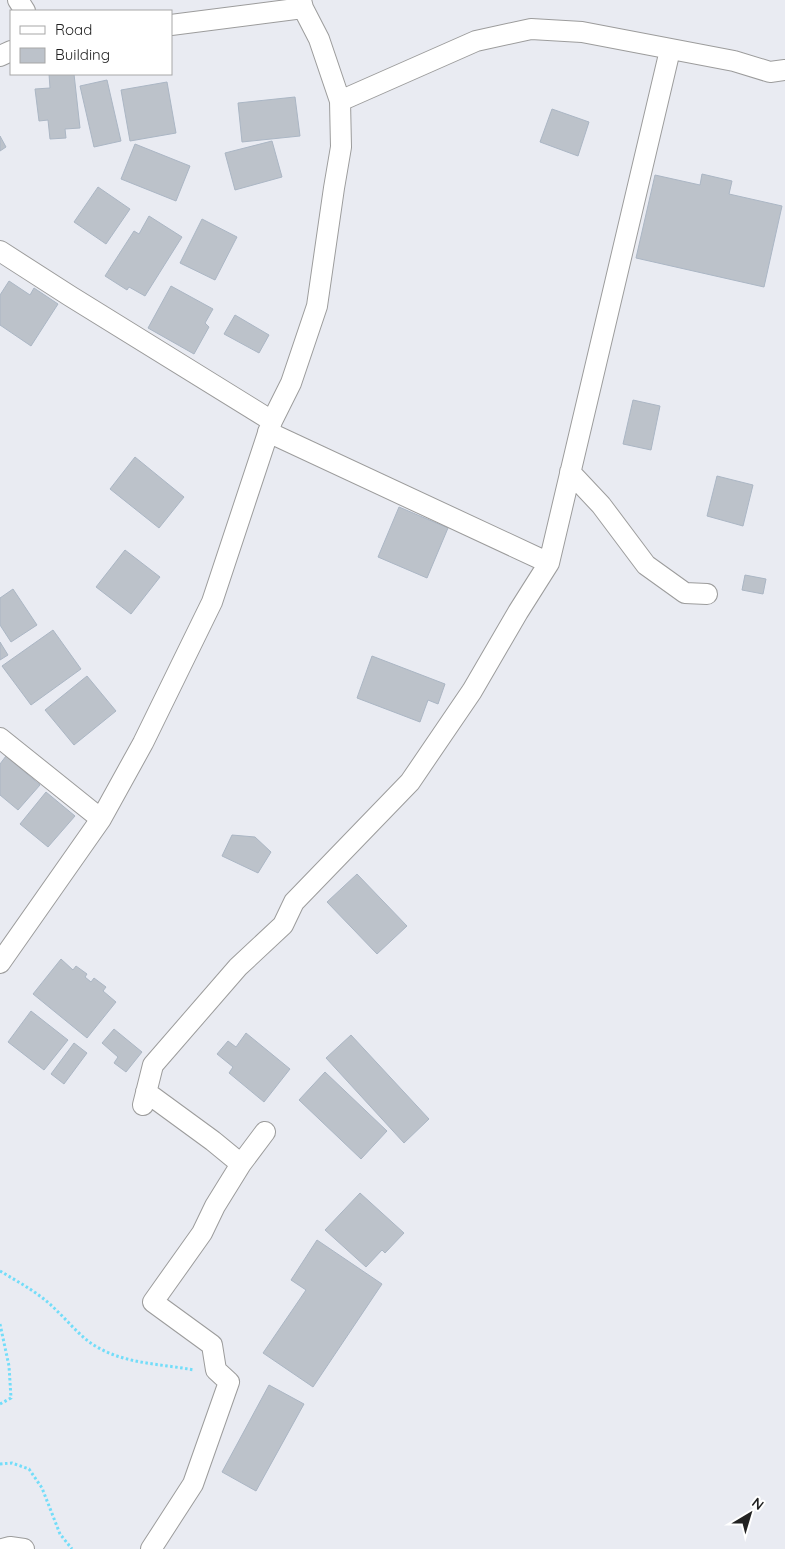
<svg xmlns="http://www.w3.org/2000/svg" width="785" height="1549" font-family="Quicksand,sans-serif">
  <style>
    .building { fill: #bcc2ca; stroke: #abb6c4 }
    .lines { fill: none; stroke-linecap: round; stroke-linejoin: round }
    .street-casing { stroke: #9c9c9c; stroke-width: 22 }
    .path { stroke: #72ddf9; stroke-width: 3; stroke-dasharray: 2.5 2.5; stroke-linecap: butt }
    .street { stroke: #fff; stroke-width: 20 }
  </style>
  <rect width="100%" height="100%" fill="#e9ebf2"/>
  <path class="building" d="M49,74H74L80,128L65,129L66,138L50,139L48,120L39,121L35,89L50,88Z
    M107,80L121,141L94,147L80,86Z
    M167,82L176,133L130,141L121,90Z
    M295,97L300,136L242,142L238,103Z
    M552,109L589,122L578,156L540,142Z
    M0,136L6,147L0,151Z
    M272,141L282,177L235,190L225,153Z
    M135,144L190,166L176,201L121,179Z
    M702,174L732,181L729,194L782,206L764,287L636,258L655,175L700,185Z
    M98,187L130,209L106,244L74,222Z
    M149,216L182,237L145,296L129,287L127,290L105,276L134,231L139,234Z
    M202,219L237,237L215,280L180,263Z
    M9,281L30,295L34,288L58,304L31,346L0,325V295Z
    M171,286L213,309L205,323L209,327L194,354L148,328Z
    M235,315L269,335L259,353L224,334Z
    M633,400L660,406L651,450L623,444Z
    M135,457L184,497L159,528L110,489Z
    M717,476L753,485L743,526L707,516Z
    M399,507L448,528L427,578L378,557Z
    M125,550L160,577L131,614L96,587Z
    M745,575L766,579L763,594L742,590Z
    M13,589L37,625L11,642L0,625V598Z
    M53,630L81,669L31,705L2,666Z
    M0,642L8,655L0,660Z
    M372,656L445,684L438,704L428,700L420,722L357,698Z
    M87,676L116,711L74,745L45,710Z
    M6,756L40,785L18,810L0,795V764Z
    M46,792L75,816L48,847L20,824Z
    M232,835L255,837L271,852L258,873L222,856Z
    M357,874L407,926L377,954L327,902Z
    M61,959L73,970L76,966L87,974L85,977L91,982L94,978L106,987L103,991L116,1002L87,1038L33,994Z
    M31,1011L68,1040L44,1070L8,1042Z
    M114,1029L142,1052L126,1072L114,1063L118,1057L102,1043Z
    M246,1033L290,1069L264,1102L229,1073L233,1067L217,1054L228,1041L236,1047Z
    M351,1035L429,1119L404,1143L326,1058Z
    M74,1043L87,1053L64,1084L51,1074Z
    M325,1072L387,1131L361,1159L299,1100Z
    M360,1193L404,1233L385,1253L382,1250L366,1267L325,1230Z
    M317,1240L382,1284L313,1387L263,1353L306,1290L291,1280Z
    M269,1385L304,1404L256,1491L222,1472Z"/>
  <g class="lines">
    <g class="street-casing">
      <path id="street" d="M18,0L25,11
        M171,25L303,8
        M0,56L11,51
        M340,101L476,41L531,29L582,32L734,61L770,72L785,70
        M0,251L70,296L272,421
        M268,432L549,563L670,50
        M570,472L601,505L646,565L685,593L707,594
        M0,738L101,819
        M0,963L101,819L143,743L212,602L272,421L291,383L317,306L334,188L341,147L340,101L319,39L303,8L301,0
        M146,1092L213,1141L241,1164L265,1132
        M143,1105L153,1065L238,967L283,925L294,902L410,782L472,691L518,612L549,563
        M2,1549L10,1547L24,1549
        M151,1549L193,1484L229,1382L216,1370L212,1345L153,1302L202,1233L215,1206L241,1164"/>
    </g>
    <path class="path" d="M0,1271C20,1283 41,1294 57,1311C70,1323 81,1338 97,1347C126,1364 162,1364 194,1370
      M0,1324L9,1366L11,1398L0,1404
      M0,1464L12,1463L29,1469L42,1488L60,1534L72,1549"/>
    <use href="#street" class="street"/>
  </g>
  <rect x="10" y="10" width="162" height="65" fill="#ffffff" stroke="#a7a7a7"/>
  <rect x="20" y="26" width="25" height="8" fill="#ffffff" stroke="#a7a7a7"/>
  <text x="55" y="35" font-size="15" fill="#222222">Road</text>
  <rect x="20" y="48" width="25" height="15" fill="#bcc2ca" stroke="#a7a7a7"/>
  <text x="55" y="60" font-size="15" fill="#222222">Building</text>
  <g transform="translate(750 1514) rotate(38)" stroke="#ffffff" stroke-width="4" paint-order="stroke">
  <path d="M0-4L9 19L0 12L-9 19Z" fill="#222222"/>
  <text y="-8" font-size="14" font-weight="bold" text-anchor="middle" fill="#222222">N</text>
  </g>
</svg>
